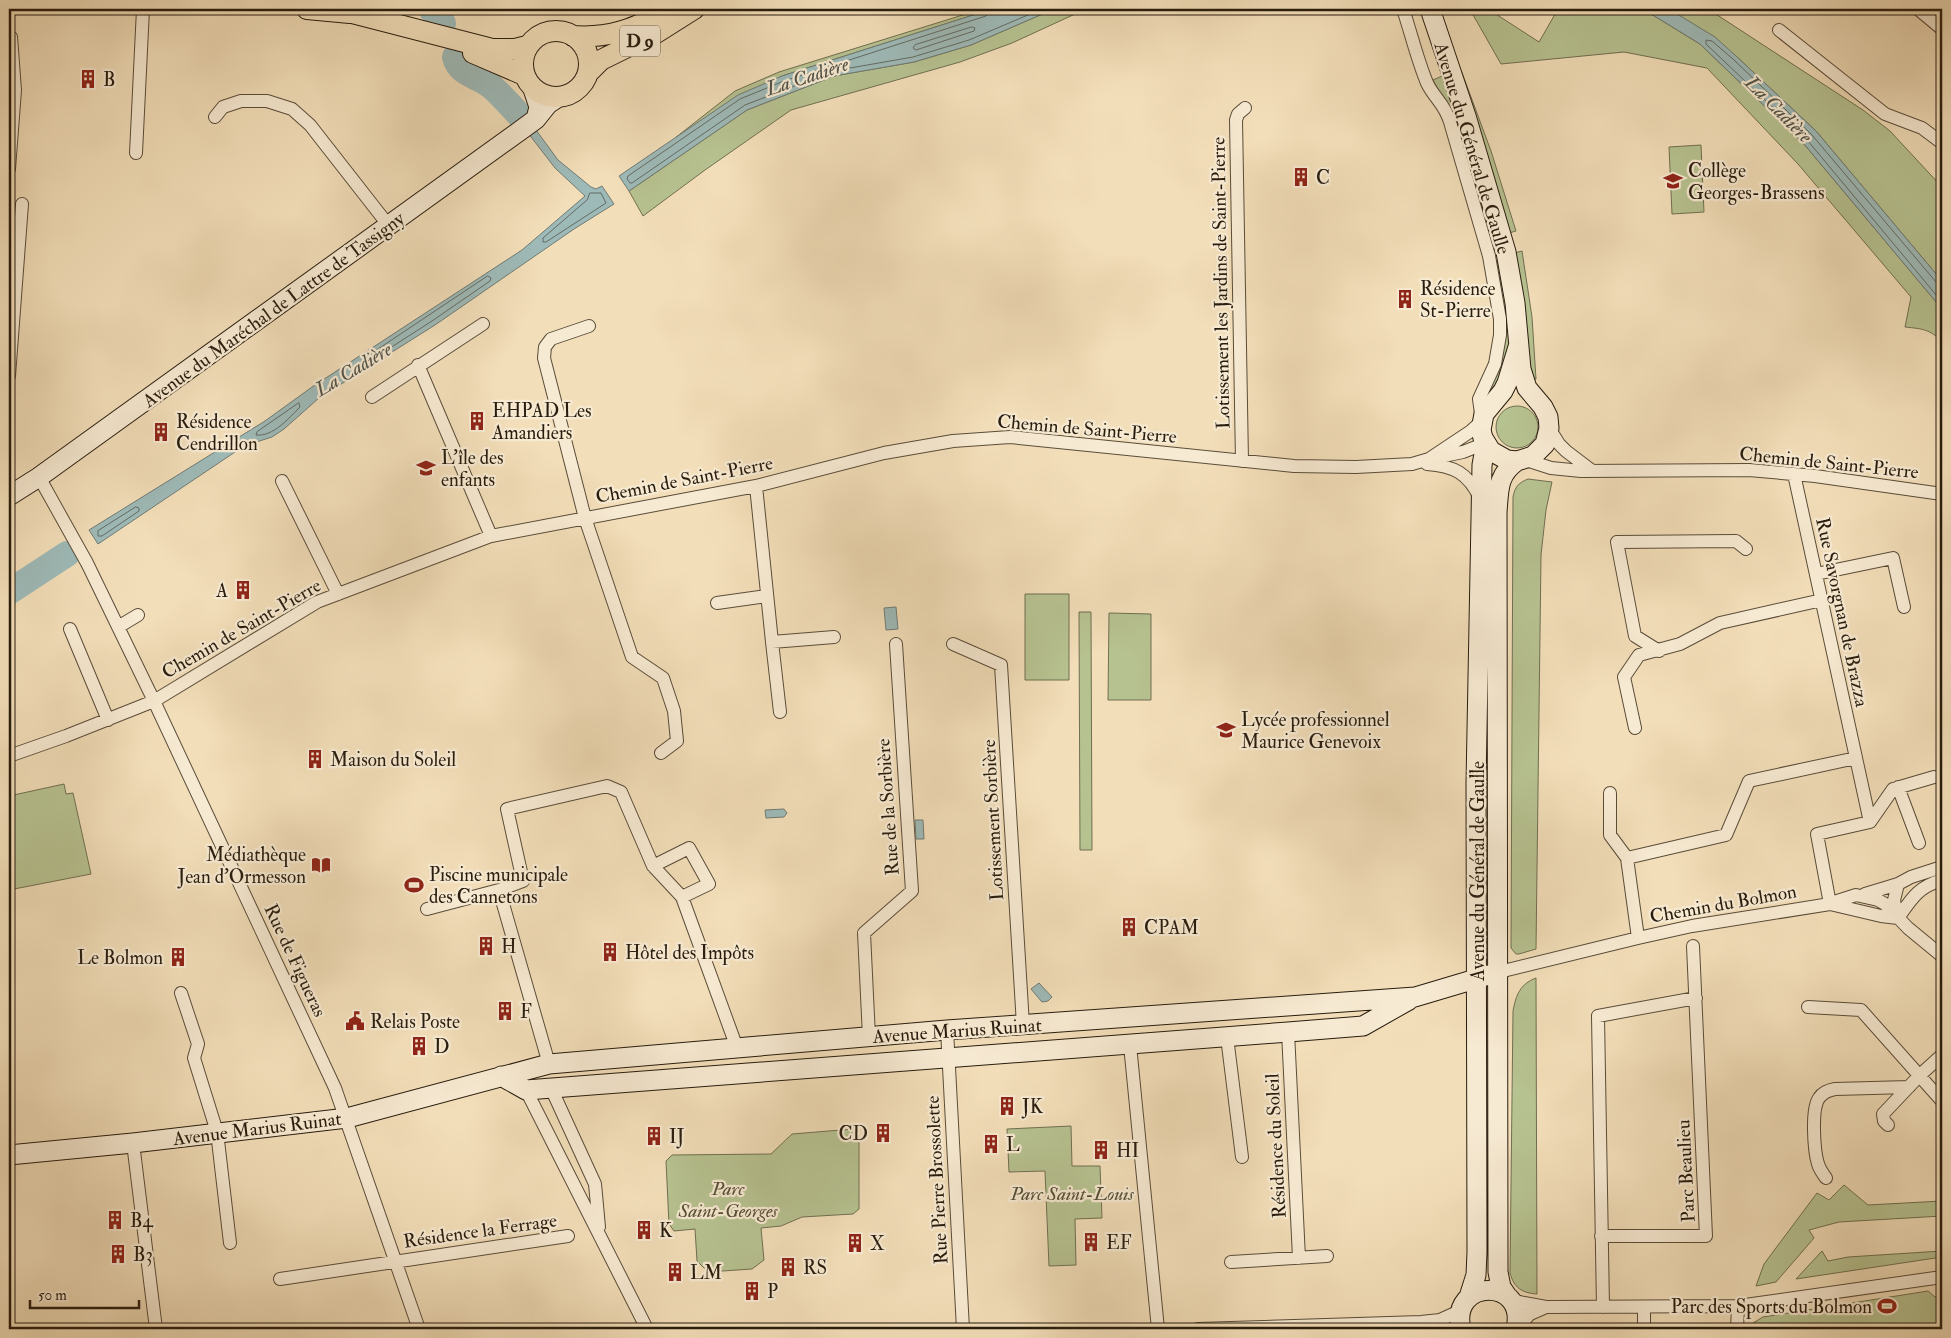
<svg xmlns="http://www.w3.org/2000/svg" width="1951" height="1338" font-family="'IM FELL Double Pica',serif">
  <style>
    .green { fill: #b7c291; stroke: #706f50 }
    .water { fill: #9ebab8; stroke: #6f7b74 }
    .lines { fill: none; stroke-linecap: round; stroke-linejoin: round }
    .shore { stroke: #636b63; stroke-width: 1 }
    .river { stroke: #9ebab8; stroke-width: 26 }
    .street-casing { stroke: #5a4c39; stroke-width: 14 }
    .secondary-casing { stroke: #281c0e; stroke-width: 21 }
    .primary-casing { stroke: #281c0e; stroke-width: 22 }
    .street { stroke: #f7ead2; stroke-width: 12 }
    .secondary { stroke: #f7ead2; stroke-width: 19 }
    .primary { stroke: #f2deb9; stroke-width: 20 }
    .labels { text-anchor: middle; stroke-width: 4.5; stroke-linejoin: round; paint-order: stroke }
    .shield { fill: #f7ead2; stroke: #665a49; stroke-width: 1 }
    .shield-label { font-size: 18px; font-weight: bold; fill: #281c0e }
    .poi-label { font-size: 19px; fill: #281c0e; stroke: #f7ead2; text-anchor: start }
    .street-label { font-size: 19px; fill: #281c0e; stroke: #f7ead2 }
    .park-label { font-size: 19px; font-style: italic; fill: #534e35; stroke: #f7ead2 }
    .water-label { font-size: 20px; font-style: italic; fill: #51534a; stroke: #f7ead2 }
  </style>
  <rect width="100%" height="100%" fill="#f2deb9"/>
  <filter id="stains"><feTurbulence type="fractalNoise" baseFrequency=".004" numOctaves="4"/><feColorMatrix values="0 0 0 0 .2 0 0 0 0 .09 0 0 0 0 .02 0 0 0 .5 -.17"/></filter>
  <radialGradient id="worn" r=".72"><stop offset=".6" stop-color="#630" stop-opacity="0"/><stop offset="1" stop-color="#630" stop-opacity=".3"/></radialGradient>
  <path class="green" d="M982,9H992L782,76L675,138L735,91L779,72Z
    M1054,9H1086L1012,43L960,62L791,110L705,170L643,216L629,191L747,110L834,76L914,62L971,45Z
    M1481,9H1488L1539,42L1558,9H1643L1700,44L1804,144L1942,309V342C1930,329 1923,329 1905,327L1911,297L1798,164L1707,68L1624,52L1501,64L1472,13Z
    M1669,9H1708L1863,110L1890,131L1942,187V281L1816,131L1736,56Z
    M1461,70L1491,151L1516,231L1509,233L1458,72Z
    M1442,76L1456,111L1496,248L1492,249L1443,98L1433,80Z
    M1701,145L1704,212L1672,214L1669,147Z
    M1522,251L1532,317L1536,379H1529L1514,253Z
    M1499,261C1504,291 1521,364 1498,387C1494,391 1488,393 1484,396L1496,375L1495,263Z
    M1496 427a21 21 0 1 1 42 0a21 21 0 1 1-42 0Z
    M1528,479L1552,482L1546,510L1541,555L1536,949L1519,954H1516L1511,948L1513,497C1515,487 1518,483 1528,479Z
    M1025,594H1069V680H1025Z
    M1079,612H1091L1092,850H1080Z
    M1109,613L1151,614V700H1108Z
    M64,784L66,794L73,793L91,874L9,890V796Z
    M1536,978L1537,1294C1522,1293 1514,1288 1510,1273L1513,1011C1516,995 1520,984 1536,978Z
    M1071,1126L1072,1166H1100L1102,1218L1075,1219L1076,1265L1049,1266L1045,1171L1009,1172L1007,1129Z
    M853,1129L859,1137V1209L853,1214L802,1217L781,1226L761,1228L764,1260L752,1269L708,1272L697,1261L695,1229L674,1231L669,1224L666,1161L672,1155L771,1154L792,1134Z
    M1844,1185L1868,1205L1942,1201V1216L1839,1222L1809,1230L1814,1238L1776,1282L1756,1286L1764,1264L1817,1193L1829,1200Z
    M1822,1251L1828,1261L1848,1257L1942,1251V1257L1796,1279Z
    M1928,1291L1935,1297L1942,1296V1329H1750L1753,1323L1763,1317Z"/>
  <path class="water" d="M992,9H1054L971,45L914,62L834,76L747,110L629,191L619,176L738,95L782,76Z
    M1643,9H1669L1715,37L1736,56L1816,131L1942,281V309L1804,144L1700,44Z
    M536,130L558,160L591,187L596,189L602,186L614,204L574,229L435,325L319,398L284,429L272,437L244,446L98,544L89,530L265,421L312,387L522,250L585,196L555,168L528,133Z
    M896,607L898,629L886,630L884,608Z
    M784,809L787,813L784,817L766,818L765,810Z
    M915,820H923L924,839H916Z
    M1039,983L1052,997L1048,1001L1042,1002L1031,989Z"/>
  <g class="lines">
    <path class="shore" d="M990,9L989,13L986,16L784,81L740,99L628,176L627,179L630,183H632L745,105L833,71L913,57L969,40L1042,9
      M972,27L975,28L974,31L916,50L913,48L915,45Z
      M590,193H601L606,203L546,242H543V238L587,200Z
      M488,276L491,278L490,281L432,321L365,364L361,363L362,360Z
      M1942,284L1936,282L1812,135L1733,59L1712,41L1706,40V44L1808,141L1942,302
      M299,403L300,407C289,418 273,437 256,435L257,432Z
      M136,507L139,508V511L102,536H98V531Z"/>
    <path class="river" d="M431,9L443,23
      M455,57C459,75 480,76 492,87C502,96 511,106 520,116
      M9,592L67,554"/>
    <g class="street-casing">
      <path id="street" d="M1403,9C1411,33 1417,59 1427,83C1434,98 1445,104 1450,122L1489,256L1500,319V335L1495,364L1479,399L1482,421L1471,431L1429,459L1463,452L1486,443
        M1918,9L1942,29
        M1779,30L1885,114L1922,128L1942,143
        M215,117L223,107L241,101H267L292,109L310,125L389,226
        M136,153L143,9
        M9,169L15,90L11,37
        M589,326L551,339L545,347L544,358L585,518L632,657L663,678L674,711L677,741L661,753
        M418,365L491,536
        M9,376L22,204
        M372,397L483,324
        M1549,428L1559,444L1566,451L1591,470
        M1526,460L1551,468L1581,471L1749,470L1815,476L1942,494
        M1242,461L1236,120L1238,114L1245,108
        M1427,464C1454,466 1468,473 1480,498
        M1794,474L1870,822
        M39,477L87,563L154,701L335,1088L419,1329
        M282,481L338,594
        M756,486L772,642L834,637
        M1816,574L1893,558L1904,607
        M717,603L767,596
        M118,627L138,615
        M70,629L108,720
        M772,642L780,712
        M953,644L1001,665L1023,1025
        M1659,651L1635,636L1617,542L1736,541L1746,549
        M1635,728L1624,677L1639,655L1680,644L1720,623L1822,600
        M9,756L66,736L154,701L317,602L491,536L756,486L884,453L953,441L1010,437L1294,466L1356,467L1412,464L1429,459
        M1898,787L1919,843
        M1610,793V835L1627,858
        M653,866L689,848L709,884L682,897
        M1865,894L1898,884
        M1831,903L1856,895L1878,900L1885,904L1908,928L1942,956
        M1830,904L1817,834L1870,822L1893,789L1934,777
        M427,909L499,890
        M1897,916L1894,900L1898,884L1911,877L1942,867
        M1898,918C1912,898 1918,887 1942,880
        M1638,938L1627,858L1726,835L1749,781L1856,758
        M1499,972L1638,938L1692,926L1830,904L1881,916L1898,918
        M181,993L198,1044L194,1058L217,1132L230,1243
        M1808,1007L1861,1010L1942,1101
        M947,1030L963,1329
        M1288,1032L1299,1258
        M869,1037L864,933L912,891L896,644
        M1227,1037L1242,1157
        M1130,1045L1158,1329
        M549,1064L499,890L523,881L507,809L607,786L621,792L653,866L682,897L737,1048
        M551,1088L595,1184L599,1227
        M526,1090L647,1329
        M1888,1125L1884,1121L1883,1114L1920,1075L1942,1055
        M133,1143L156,1329
        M1826,1178C1823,1174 1820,1170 1818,1164C1814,1151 1811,1109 1819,1098C1823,1092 1829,1090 1835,1089L1909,1087
        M1601,1236H1706L1693,946
        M1231,1262L1327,1256
        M280,1279L568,1236
        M1508,1297L1519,1302L1546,1307L1738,1306L1942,1277
        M1603,1307L1598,1016L1696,998
        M1198,1329L1421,1322L1440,1320L1460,1311
        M1516,1329L1530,1314L1546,1307
        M1644,1329V1307
        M1737,1329L1738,1306"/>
    </g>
    <g class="secondary-casing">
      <path id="secondary" d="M1430,9L1466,116L1506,252L1515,303L1521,369L1527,388L1543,407L1548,417L1549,428L1545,444L1533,456L1517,461L1507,460L1491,451L1483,438L1481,430L1484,414L1503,391L1507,383L1518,347
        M533,89L539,107L536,119
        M9,496L39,477L521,130L536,119L548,104L557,98
        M501,1076L526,1090L1288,1032L1363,1026L1409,1000
        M9,1155L133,1143L347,1118L549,1064L947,1030L1415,997L1499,972
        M1507,1296L1501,1287L1498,1272L1497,512C1499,490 1497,475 1517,461
        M1469,1297L1476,1275L1477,1252L1476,783L1482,465L1486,443
        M1461,1329C1449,1278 1528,1277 1516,1329"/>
    </g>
    <g class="primary-casing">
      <path id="primary" d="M307,9L350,13
        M337,9L492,49H515L527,46
        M523 64a33 33 0 1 1 66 0a33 33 0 1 1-66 0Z
        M573,36C613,39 635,27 670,11
        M473,53L524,75
        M588,73L601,60L656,33L694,9"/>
    </g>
    <use href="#street" class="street"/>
    <use href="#secondary" class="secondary"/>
    <use href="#primary" class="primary"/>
  </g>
  <defs>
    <g id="building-bare" transform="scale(1.5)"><path d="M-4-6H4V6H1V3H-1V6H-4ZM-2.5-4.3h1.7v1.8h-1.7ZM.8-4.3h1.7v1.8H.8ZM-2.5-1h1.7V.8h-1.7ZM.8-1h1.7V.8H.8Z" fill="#8f2418" stroke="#f7ead2" stroke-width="2.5" paint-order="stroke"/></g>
    <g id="school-bare" transform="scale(1.5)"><path d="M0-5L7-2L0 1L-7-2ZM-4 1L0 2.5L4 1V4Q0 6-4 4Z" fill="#8f2418" stroke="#f7ead2" stroke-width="2.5" paint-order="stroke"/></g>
    <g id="library-bare" transform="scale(1.5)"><path d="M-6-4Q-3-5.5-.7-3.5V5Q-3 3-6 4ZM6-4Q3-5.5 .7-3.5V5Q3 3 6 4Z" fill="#8f2418" stroke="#f7ead2" stroke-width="2.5" paint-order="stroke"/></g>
    <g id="stadium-bare" transform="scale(1.5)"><path d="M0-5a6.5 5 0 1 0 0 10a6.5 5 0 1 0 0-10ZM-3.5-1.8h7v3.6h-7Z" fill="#8f2418" stroke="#f7ead2" stroke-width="2.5" paint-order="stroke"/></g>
    <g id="civic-bare" transform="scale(1.5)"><path d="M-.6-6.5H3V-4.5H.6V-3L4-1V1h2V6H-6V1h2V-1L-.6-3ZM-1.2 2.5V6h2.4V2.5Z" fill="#8f2418" stroke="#f7ead2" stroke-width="2.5" paint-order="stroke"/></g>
  </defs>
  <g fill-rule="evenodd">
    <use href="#building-bare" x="88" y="79"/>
    <use href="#building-bare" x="1301" y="177"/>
    <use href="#school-bare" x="1673" y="181"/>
    <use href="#building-bare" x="1405" y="299"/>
    <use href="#building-bare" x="477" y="421"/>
    <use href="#building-bare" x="161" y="432"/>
    <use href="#school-bare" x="426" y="468"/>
    <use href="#building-bare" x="243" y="590"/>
    <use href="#school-bare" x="1226" y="730"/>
    <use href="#building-bare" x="315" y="759"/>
    <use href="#library-bare" x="321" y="865"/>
    <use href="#stadium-bare" x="414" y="885"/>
    <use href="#building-bare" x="1129" y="927"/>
    <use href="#building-bare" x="486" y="946"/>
    <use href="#building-bare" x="610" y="952"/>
    <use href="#building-bare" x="178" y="957"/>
    <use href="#building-bare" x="505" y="1011"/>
    <use href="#civic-bare" x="355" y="1021"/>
    <use href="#building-bare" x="419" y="1046"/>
    <use href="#building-bare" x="1007" y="1106"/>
    <use href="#building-bare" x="883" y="1133"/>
    <use href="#building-bare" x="654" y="1136"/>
    <use href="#building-bare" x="991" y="1144"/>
    <use href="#building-bare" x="1101" y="1150"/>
    <use href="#building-bare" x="115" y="1220"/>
    <use href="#building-bare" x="644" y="1230"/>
    <use href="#building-bare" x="1091" y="1242"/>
    <use href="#building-bare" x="855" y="1243"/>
    <use href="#building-bare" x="118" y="1254"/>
    <use href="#building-bare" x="788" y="1267"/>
    <use href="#building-bare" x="675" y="1272"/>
    <use href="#building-bare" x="752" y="1291"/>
    <use href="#stadium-bare" x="1887" y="1306"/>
  </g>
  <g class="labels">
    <rect class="shield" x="620" y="25.5" width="40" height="31" rx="4"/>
    <g class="shield-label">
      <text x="640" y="47">D 9</text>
    </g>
    <g class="poi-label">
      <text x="103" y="86">B</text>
      <text x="1688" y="177">Collège<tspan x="1688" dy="22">Georges-Brassens</tspan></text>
      <text x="1316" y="184">C</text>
      <text x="1420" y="295">Résidence<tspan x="1420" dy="22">St-Pierre</tspan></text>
      <text x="492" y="417">EHPAD Les<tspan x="492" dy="22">Amandiers</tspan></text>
      <text x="176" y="428">Résidence<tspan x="176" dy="22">Cendrillon</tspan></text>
      <text x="441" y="464">L'île des<tspan x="441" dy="22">enfants</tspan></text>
      <text x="228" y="597" text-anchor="end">A</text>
      <text x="1241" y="726">Lycée professionnel<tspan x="1241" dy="22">Maurice Genevoix</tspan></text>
      <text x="330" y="766">Maison du Soleil</text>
      <text x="306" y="861" text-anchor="end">Médiathèque<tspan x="306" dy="22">Jean d'Ormesson</tspan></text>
      <text x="429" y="881">Piscine municipale<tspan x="429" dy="22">des Cannetons</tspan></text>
      <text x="1144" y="934">CPAM</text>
      <text x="501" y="953">H</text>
      <text x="625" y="959">Hôtel des Impôts</text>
      <text x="163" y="964" text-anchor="end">Le Bolmon</text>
      <text x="520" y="1018">F</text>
      <text x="370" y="1028">Relais Poste</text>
      <text x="434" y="1053">D</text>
      <text x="1022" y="1113">JK</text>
      <text x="868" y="1140" text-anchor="end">CD</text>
      <text x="669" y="1143">IJ</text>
      <text x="1006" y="1151">L</text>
      <text x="1116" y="1157">HI</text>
      <text x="130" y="1227">B4</text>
      <text x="659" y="1237">K</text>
      <text x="1106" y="1249">EF</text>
      <text x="870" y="1250">X</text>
      <text x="133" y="1261">B3</text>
      <text x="803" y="1274">RS</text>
      <text x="690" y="1279">LM</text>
      <text x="767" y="1298">P</text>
      <text x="1872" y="1313" text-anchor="end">Parc des Sports du Bolmon</text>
    </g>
    <g class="street-label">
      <text transform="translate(1473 148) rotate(73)" y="7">Avenue du Général de Gaulle</text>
      <text transform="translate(1220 283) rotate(-91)" y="7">Lotissement les Jardins de Saint-Pierre</text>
      <text transform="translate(273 309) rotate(-36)" y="7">Avenue du Maréchal de Lattre de Tassigny</text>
      <text transform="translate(1087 428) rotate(5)" y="7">Chemin de Saint-Pierre</text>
      <text transform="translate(1829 462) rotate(6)" y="7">Chemin de Saint-Pierre</text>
      <text transform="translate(684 479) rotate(-11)" y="7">Chemin de Saint-Pierre</text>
      <text transform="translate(1843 612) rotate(78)" y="7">Rue Savorgnan de Brazza</text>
      <text transform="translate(241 628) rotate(-30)" y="7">Chemin de Saint-Pierre</text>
      <text transform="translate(887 807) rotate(-94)" y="7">Rue de la Sorbière</text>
      <text transform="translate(992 820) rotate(-93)" y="7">Lotissement Sorbière</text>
      <text transform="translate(1477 871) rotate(-90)" y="7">Avenue du Général de Gaulle</text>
      <text transform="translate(1723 903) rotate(-10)" y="7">Chemin du Bolmon</text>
      <text transform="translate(296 960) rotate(65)" y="7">Rue de Figueras</text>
      <text transform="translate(957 1030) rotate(-4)" y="7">Avenue Marius Ruinat</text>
      <text transform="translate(257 1128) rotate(-7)" y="7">Avenue Marius Ruinat</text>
      <text transform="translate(1275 1146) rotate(-93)" y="7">Résidence du Soleil</text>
      <text transform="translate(1685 1171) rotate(-93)" y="7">Parc Beaulieu</text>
      <text transform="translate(936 1180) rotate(-93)" y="7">Rue Pierre Brossolette</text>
      <text transform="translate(480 1230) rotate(-8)" y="7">Résidence la Ferrage</text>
    </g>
    <g class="park-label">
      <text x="728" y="1195">Parc<tspan x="728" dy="22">Saint-Georges</tspan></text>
      <text x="1072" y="1200">Parc Saint-Louis</text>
    </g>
    <g class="water-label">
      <text transform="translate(807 76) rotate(-18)" y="7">La Cadière</text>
      <text transform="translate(1779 109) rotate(45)" y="7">La Cadière</text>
      <text transform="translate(353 369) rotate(-31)" y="7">La Cadière</text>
    </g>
  </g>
  <rect width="1951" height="1338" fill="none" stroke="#f2deb9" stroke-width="30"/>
  <rect x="10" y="10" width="1931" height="1318" fill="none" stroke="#281c0e" stroke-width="2.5"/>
  <rect x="15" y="15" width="1921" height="1308" fill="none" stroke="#281c0e"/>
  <path d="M30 1300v8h109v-8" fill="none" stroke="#281c0e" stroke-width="2.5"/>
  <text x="38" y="1300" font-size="15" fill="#281c0e" stroke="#f7ead2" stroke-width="4" paint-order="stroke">50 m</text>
  <rect width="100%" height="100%" filter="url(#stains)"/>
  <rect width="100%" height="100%" fill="url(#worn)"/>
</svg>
